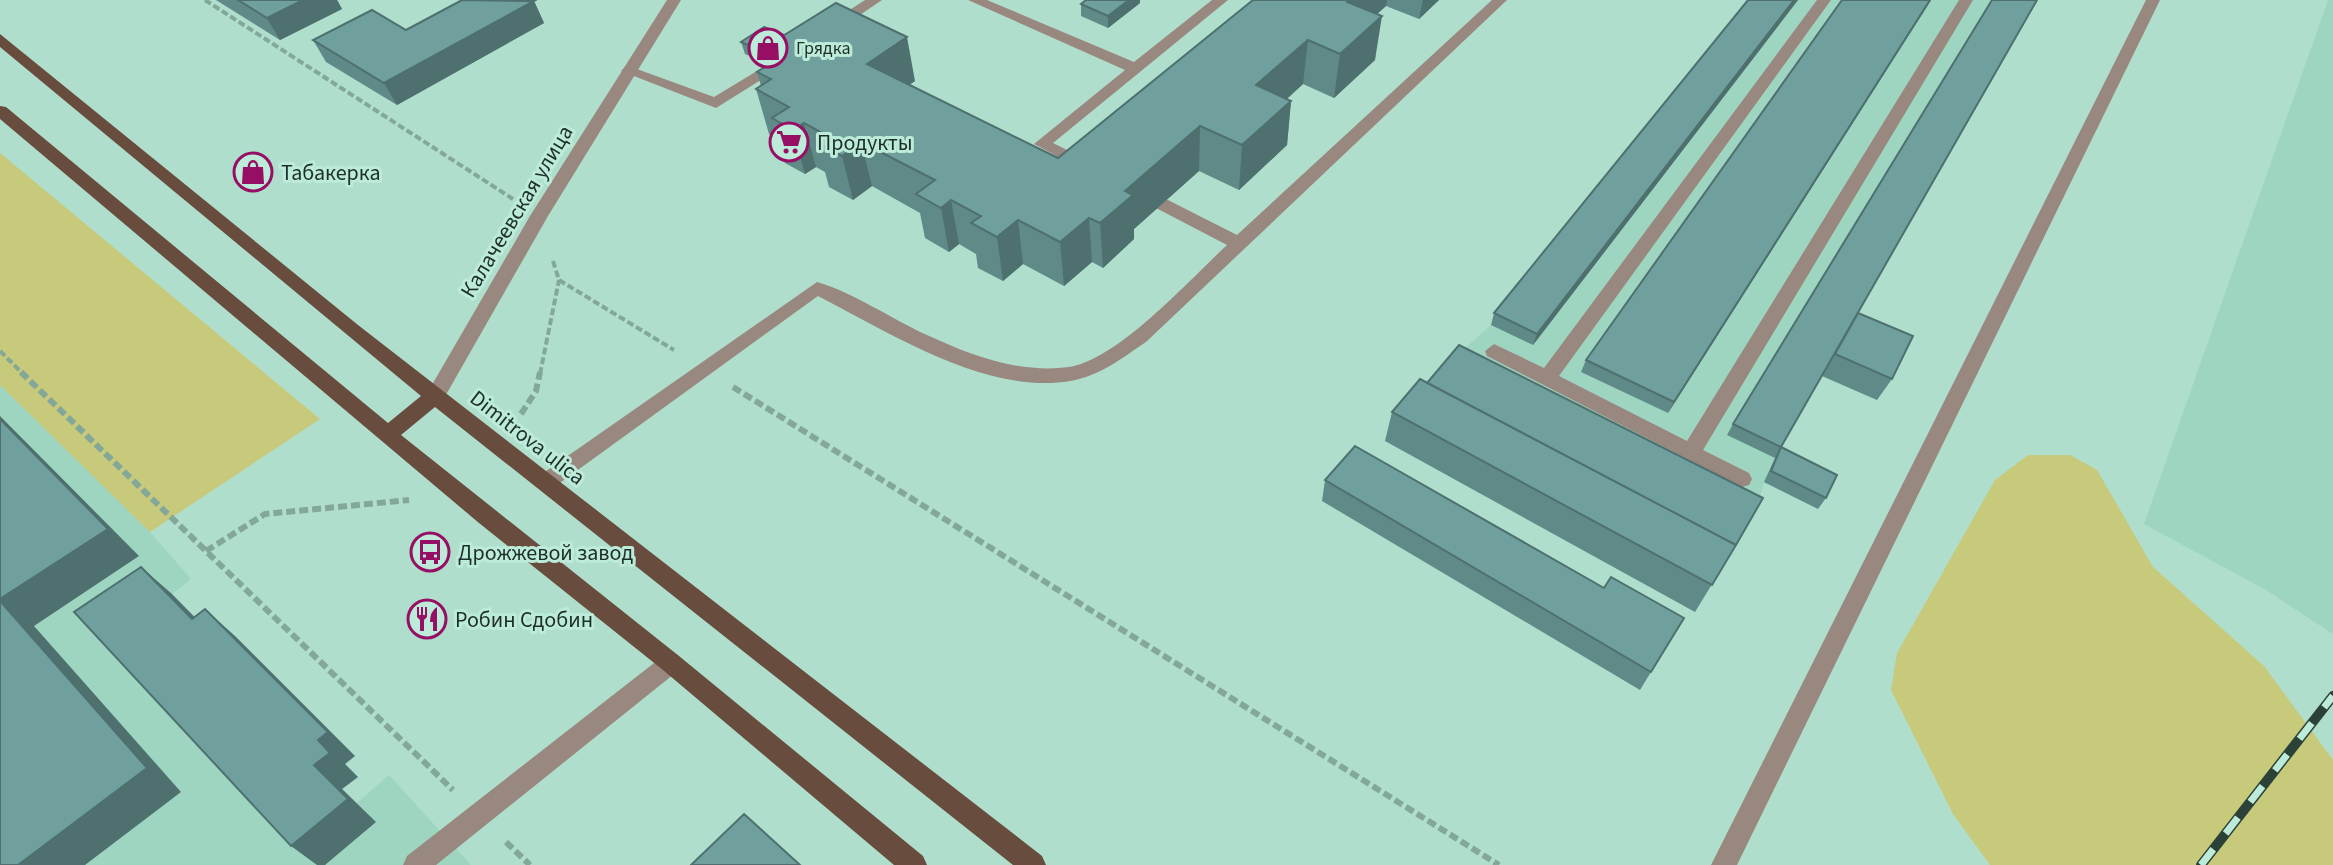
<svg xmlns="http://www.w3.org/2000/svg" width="2333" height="865" font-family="'Source Sans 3',sans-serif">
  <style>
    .built { fill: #9ed5c0 }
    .green { fill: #c7c97b }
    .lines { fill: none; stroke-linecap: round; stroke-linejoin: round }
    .path-far1 { stroke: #83a899; stroke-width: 4; stroke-dasharray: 7 3; stroke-linecap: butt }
    .path { stroke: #83a899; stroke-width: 6; stroke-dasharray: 9 4; stroke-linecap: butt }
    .service { fill: #99887f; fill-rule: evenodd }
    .minor { fill: #99887f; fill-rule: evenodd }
    .primary { fill: #684c3d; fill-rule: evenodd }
    .rail-casing { stroke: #2c4138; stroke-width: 10 }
    .rail { stroke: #bdebd9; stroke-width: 7; stroke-dasharray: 20; stroke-linecap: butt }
    .wall { fill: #5f8a87 }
    .shaded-wall { fill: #4e706e }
    .building { fill: #6fa09d; stroke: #4e706e; stroke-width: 2 }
    .labels { text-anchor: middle; stroke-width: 6; stroke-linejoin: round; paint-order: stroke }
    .far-poi-label { font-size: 18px; fill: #1d2f28; stroke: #bdebd9; text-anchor: start }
    .poi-label { font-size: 22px; fill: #1d2f28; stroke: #bdebd9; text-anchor: start }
    .street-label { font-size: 22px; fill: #1d2f28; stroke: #bdebd9 }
  </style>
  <rect width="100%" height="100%" fill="#b0decc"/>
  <path class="built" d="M1753,0H2037L1845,335L1899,358L1877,400L1822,376L1775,458L1818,509L1764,483L1756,509L1456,356L1491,325Z
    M2328,0H2333V634L2266,590L2144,524Z
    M0,385L150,532L191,579L172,594L222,645L235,636L355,756L346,764L358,777L343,789L357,803L389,775L471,865H0Z"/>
  <path class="green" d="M0,153L320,419L150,532L0,385Z
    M2028,455H2070L2097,470L2153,567L2264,666L2333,760V865H1990L1953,814L1891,690L1897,653L1995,480Z"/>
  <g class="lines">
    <path class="path-far1" d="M205,0L513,199
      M553,261L559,280L674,350
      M0,351L23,374
      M540,374L559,280"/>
    <path class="path" d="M21,372L453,790
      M733,387L1499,865
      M521,414L536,391L540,372
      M206,551L265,514L409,500
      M506,842L530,865"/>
    <path class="service" d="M865,0H882L838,30H828V24Z
      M968,0H987L1134,62L1212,0H1228L1053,143L1093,163L1095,167L1093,171L1087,172L1034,144L1125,70Z
      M1492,0H1507L1146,342C1122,358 1100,376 1070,381C986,395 890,333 818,296L553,488L546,490L539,488L536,482L539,476L817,282C855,293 891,319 927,335C970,355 1020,374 1069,367C1119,359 1189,280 1227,245L1156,208L1153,204L1156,200H1168L1237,235Z
      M1817,0H1831L1559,376L1687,441L1959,0H1973L1703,450L1749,473L1752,479L1749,485L1742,487L1487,356L1485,351L1494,344L1544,368Z
      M780,57L785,59V65L716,108L621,71L624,68H634L714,97Z
      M671,653L679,656L682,663L679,670L436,865H403L407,856L663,656Z"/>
    <path class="minor" d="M667,0H681L548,216L443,400H429L426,395L429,390L530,216Z
      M2146,0H2160L1737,865H1711Z"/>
    <path class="primary" d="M0,34L358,325L1042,856L1046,865H1013L435,407L401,435L679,656L923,856L927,865H894L663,670L479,523L0,119V106L6,107L388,423L421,396L0,47Z"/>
    <g class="rail-casing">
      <path id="rail" d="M2201,865L2333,696"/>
    </g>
    <use href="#rail" class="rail"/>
  </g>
  <path class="wall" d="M216,0H337L342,9L280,40Z
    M1086,0H1140V3L1108,28L1081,16V4Z
    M1253,0H1439L1419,19L1386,6L1377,14L1375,60L1334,98L1303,84L1287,99L1291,101L1287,145L1239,190L1199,171L1134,229V239L1103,268L1092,262L1064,286L1023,264L1003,281L978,268L976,254L959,244L949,252L925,238L920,213L872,186L853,200L829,187L825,172L816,167L805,174L785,163L778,138L769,134L756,89L761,86L757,72L770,64L769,61L767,63L745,54L741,42L784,35L915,81L909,85L1058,158Z
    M1748,0H1798L1533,345L1491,325L1494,313Z
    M1842,0H1931L1668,413L1581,372L1586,360Z
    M534,1L544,23L397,105L326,62L313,40L406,30Z
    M1853,322L1892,379L1877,400L1822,376L1781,447L1826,498L1818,509L1764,482L1775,458L1727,435L1733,424Z
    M1392,412L1736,545L1695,612L1385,441Z
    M1325,480L1604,588L1684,618L1640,690L1322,501Z"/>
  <path class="shaded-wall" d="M303,0H337L342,9L280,40L267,18Z
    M1129,0H1140V3L1108,28V16Z
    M1349,0H1387L1386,6L1341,46L1347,2Z
    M1423,0H1439L1419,19Z
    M1794,0H1798L1533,345L1537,334Z
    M1930,0H1931L1668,413L1674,402Z
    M534,1L544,23L397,105L384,83Z
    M1382,16L1375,60L1334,98L1340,54Z
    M907,37L915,81L876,108L867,64Z
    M1308,40L1303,84L1253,129L1256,85Z
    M766,49L769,61L767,63L763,51Z
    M1291,101L1287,145L1239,190L1242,145Z
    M804,123L816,167L805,174L793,130Z
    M1200,126L1199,171L1134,229V239L1103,268L1100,223L1125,191Z
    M861,142L872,186L853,200L842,156Z
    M951,200L959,244L949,252L941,208Z
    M1089,218L1092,262L1064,286L1060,242Z
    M1018,220L1023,264L1003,281L997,237Z
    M0,416L139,556L34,626L181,792L85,865H18L0,601Z
    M141,567L172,594L222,645L192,619Z
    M205,609L235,636L355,756L345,764L358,777L342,789L376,822L325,865H317L291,846L314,765L318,740Z"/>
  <path class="building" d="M238,0H303L267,18Z
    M462,0L534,1L384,83L313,40L372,10L406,30Z
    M1086,0H1129L1108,16L1081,4Z
    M1253,0H1349L1347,2L1382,16L1340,54L1308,40L1256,85L1291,101L1242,145L1200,126L1125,191L1133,195L1100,223L1089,218L1060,242L1018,220L997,237L971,223L981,216L951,200L941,208L916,194L935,180L861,142L842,156L818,143L828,136L804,123L793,130L772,118L789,107L756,89L771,79L757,72L783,55L765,47L836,3L907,37L867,64L1058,158Z
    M1748,0H1794L1537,334L1494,313Z
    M1842,0H1930L1674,402L1586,360Z
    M1992,0H2037L1781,447L1733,424Z
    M764,27L784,35L765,47L766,49L763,51L741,42Z
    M1858,313L1913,336L1892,379L1835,354Z
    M1459,345L1763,498L1736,545L1427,383Z
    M1420,379L1736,545L1712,585L1392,412Z
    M0,419L108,529L0,599Z
    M1355,446L1604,588L1611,577L1684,618L1651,672L1325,480Z
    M1781,447L1837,475L1826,498L1771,471Z
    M141,567L192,619L205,609L328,732L318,740L330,753L314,765L348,799L291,846L74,612Z
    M0,601L147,768L18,865H0Z
    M744,814L800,865H691Z"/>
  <defs>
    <g id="shop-ring" transform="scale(2)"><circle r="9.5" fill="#bdebd9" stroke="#970f64" stroke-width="1.5"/><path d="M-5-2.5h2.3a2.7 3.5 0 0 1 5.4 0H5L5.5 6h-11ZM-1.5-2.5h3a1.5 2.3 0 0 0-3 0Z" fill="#970f64"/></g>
    <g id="supermarket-ring" transform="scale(2)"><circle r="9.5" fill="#bdebd9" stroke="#970f64" stroke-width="1.5"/><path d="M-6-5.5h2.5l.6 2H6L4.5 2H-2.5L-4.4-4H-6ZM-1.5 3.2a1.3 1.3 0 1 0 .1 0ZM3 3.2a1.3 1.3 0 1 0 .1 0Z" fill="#970f64"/></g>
    <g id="bus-ring" transform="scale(2)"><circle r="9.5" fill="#bdebd9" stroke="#970f64" stroke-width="1.5"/><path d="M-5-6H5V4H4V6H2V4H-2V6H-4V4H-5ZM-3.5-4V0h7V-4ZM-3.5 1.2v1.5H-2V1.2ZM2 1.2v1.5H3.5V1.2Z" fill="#970f64"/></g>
    <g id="restaurant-ring" transform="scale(2)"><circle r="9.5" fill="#bdebd9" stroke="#970f64" stroke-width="1.5"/><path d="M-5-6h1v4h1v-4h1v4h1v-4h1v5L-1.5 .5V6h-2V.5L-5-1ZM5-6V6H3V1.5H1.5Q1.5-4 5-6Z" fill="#970f64"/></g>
  </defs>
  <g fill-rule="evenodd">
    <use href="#shop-ring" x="768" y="48"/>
    <use href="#supermarket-ring" x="789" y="142"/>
    <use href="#shop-ring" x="253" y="172"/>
    <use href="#bus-ring" x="430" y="552"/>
    <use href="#restaurant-ring" x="427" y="619"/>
  </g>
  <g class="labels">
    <g class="far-poi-label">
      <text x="796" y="54">Грядка</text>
    </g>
    <g class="poi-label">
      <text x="817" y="150">Продукты</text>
      <text x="281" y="180">Табакерка</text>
      <text x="458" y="560">Дрожжевой завод</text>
      <text x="455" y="627">Робин Сдобин</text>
    </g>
    <g class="street-label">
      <text transform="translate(516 211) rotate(-59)" y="8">Калачеевская улица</text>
      <text transform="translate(528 437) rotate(38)" y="8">Dimitrova ulica</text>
    </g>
  </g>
</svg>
